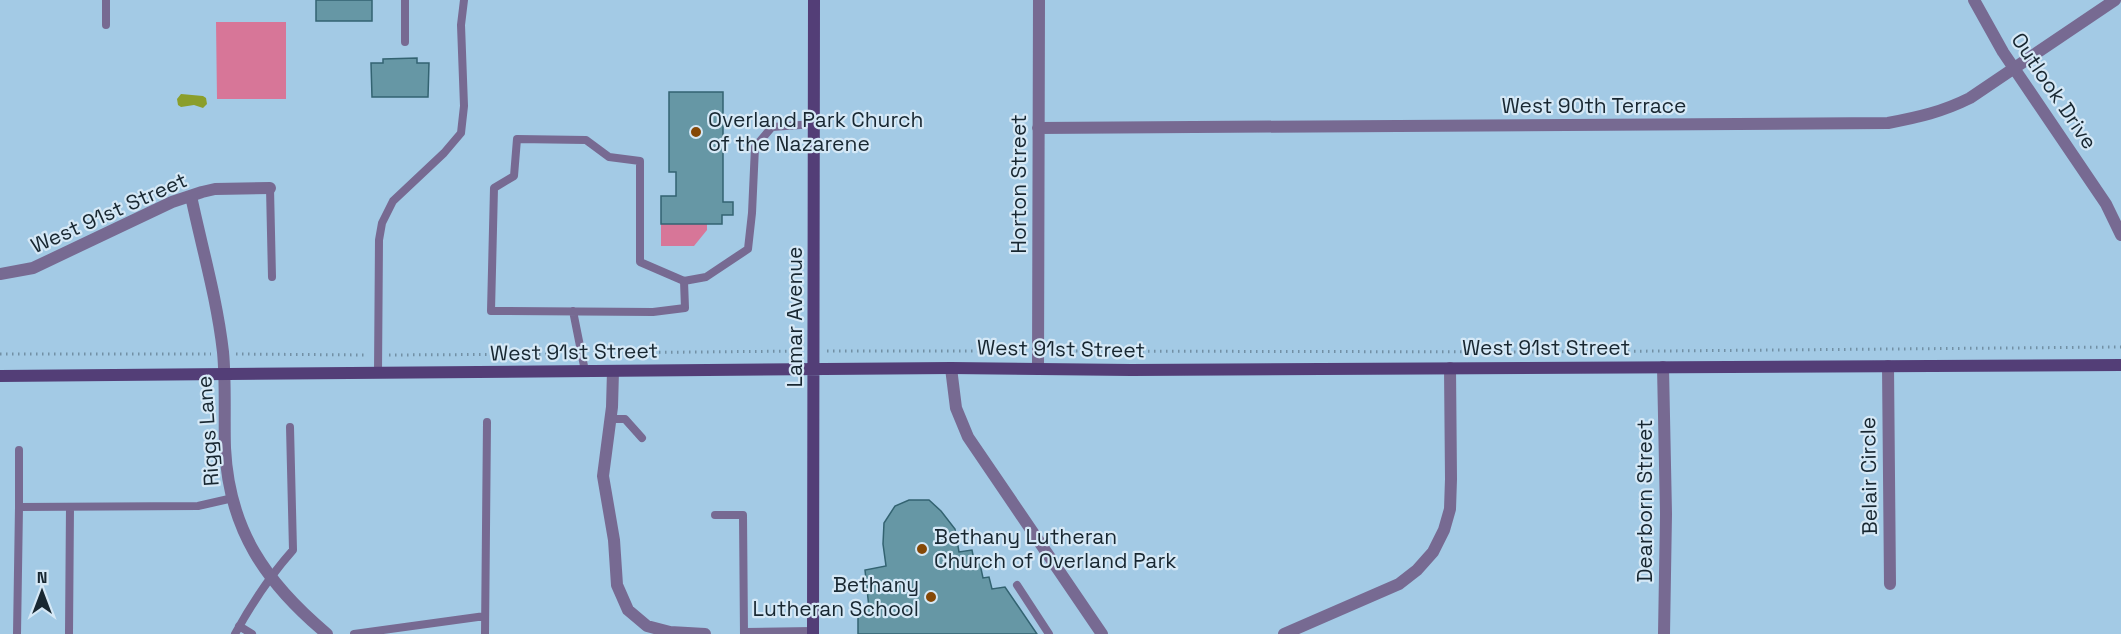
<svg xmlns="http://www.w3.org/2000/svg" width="2121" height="634" font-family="'Space Grotesk',sans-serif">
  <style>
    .green { fill: #d77698 }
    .water { fill: #8b9e2b }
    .building { fill: #6697a5; stroke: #336371; stroke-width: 1.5 }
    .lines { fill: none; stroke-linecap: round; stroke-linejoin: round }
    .path { stroke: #7290a5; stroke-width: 3; stroke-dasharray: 1.5 4.5; stroke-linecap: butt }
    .lane { stroke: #776a92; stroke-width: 8 }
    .street { stroke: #776a92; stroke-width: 12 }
    .secondary { stroke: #533e77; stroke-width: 12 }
    .poi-dot { fill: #854806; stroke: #d5e8f6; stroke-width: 2 }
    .labels { text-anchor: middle; stroke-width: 4.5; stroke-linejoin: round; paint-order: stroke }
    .street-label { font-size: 21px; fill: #182731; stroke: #d5e8f6 }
    .poi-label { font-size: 21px; fill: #182731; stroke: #d5e8f6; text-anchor: start }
  </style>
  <rect width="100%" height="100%" fill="#a3cae5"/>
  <path class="green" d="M216,22H286V99H217Z
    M661,224H707V230L694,246H661Z"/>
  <path class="water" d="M181,94L203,96L206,98L207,104L203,108L194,105L181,107L178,105L177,99Z"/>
  <path class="building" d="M316,0H372V21H316Z
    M417,58V63H429L428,97H372L371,63H383V59Z
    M669,92H723V202H733V215H722V224H661V196H676V172H669Z
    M909,500H929L941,511L955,529L959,552L972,550L975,565L980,564L983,578L989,577L992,589L1005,587L1037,634H858V610L869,608L865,570L886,566L883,544L884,523L895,506Z"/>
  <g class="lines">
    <path class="path" d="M827,351H1024
      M1052,351L1547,352L2121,347
      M593,353L802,351
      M0,354H211
      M236,354L367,355
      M389,355L571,354"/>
    <path class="lane" d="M106,0V25
      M405,42V0
      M270,188L272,277
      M684,281L640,262V161L609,157L586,140L517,139L514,176L494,188L491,311L653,312L685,308L684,281L706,277L748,249L752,213L755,147L772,127L814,124
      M573,311L585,371
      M378,373L379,240L382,223L393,201L444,153L461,133L464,106L461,25L464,0
      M610,419H625L642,438
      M19,450V507
      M715,515H743L744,634
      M1017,585L1049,634
      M239,626L252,634
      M17,634L19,507L198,506L233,498
      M69,634L70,507
      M235,634C252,603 269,577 293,550L290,427
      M354,634L485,616
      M485,634L487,422"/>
    <path class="street" d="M1974,0L2003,52L2106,204L2121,235
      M1038,128L1888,123C1919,117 1942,112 1970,98L2115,0
      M191,196C202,248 217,299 223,352C226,384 224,417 225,448C229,530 266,583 327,634
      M0,274L33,268L172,202L202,192L215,189L270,188
      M1888,366L1890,584
      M1663,367L1666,514L1664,634
      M951,368L956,408L968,437L1102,634
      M1038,369L1039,0
      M613,371L612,407L603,476L614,540L617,585L628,610L647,626L670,632L705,634
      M746,634L813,633
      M1284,634L1399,584L1417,570L1433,552L1444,530L1450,509L1451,479L1450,368"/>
    <path class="secondary" d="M0,376L951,368L1131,370L2121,365
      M813,634L814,0"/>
  </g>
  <g class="poi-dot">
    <circle cx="696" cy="132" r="6"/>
    <circle cx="922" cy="549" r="6"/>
    <circle cx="931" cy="597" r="6"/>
  </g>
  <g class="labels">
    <g class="street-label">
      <text transform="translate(2054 91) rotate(56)" y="7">Outlook Drive</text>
      <text x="1594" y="113">West 90th Terrace</text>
      <text transform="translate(1019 184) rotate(-90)" y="7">Horton Street</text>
      <text transform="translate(109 213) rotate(-24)" y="7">West 91st Street</text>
      <text transform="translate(795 317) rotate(-90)" y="7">Lamar Avenue</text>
      <text x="1546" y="355">West 91st Street</text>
      <text transform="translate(1061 349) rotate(1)" y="7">West 91st Street</text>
      <text transform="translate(574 352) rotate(-1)" y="7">West 91st Street</text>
      <text transform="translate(208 431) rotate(-94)" y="7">Riggs Lane</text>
      <text transform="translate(1869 476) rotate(-91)" y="7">Belair Circle</text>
      <text transform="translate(1645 501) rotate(-90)" y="7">Dearborn Street</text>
    </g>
    <g class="poi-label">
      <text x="708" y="127">Overland Park Church<tspan x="708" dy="24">of the Nazarene</tspan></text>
      <text x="934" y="544">Bethany Lutheran<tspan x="934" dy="24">Church of Overland Park</tspan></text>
      <text x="919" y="592" text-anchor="end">Bethany<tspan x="919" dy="24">Lutheran School</tspan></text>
    </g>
  </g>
  <g transform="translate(42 592)" stroke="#d5e8f6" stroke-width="4.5" paint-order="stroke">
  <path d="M0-4.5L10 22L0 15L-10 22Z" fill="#182731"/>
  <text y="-9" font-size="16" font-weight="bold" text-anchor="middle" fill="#182731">N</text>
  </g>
</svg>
